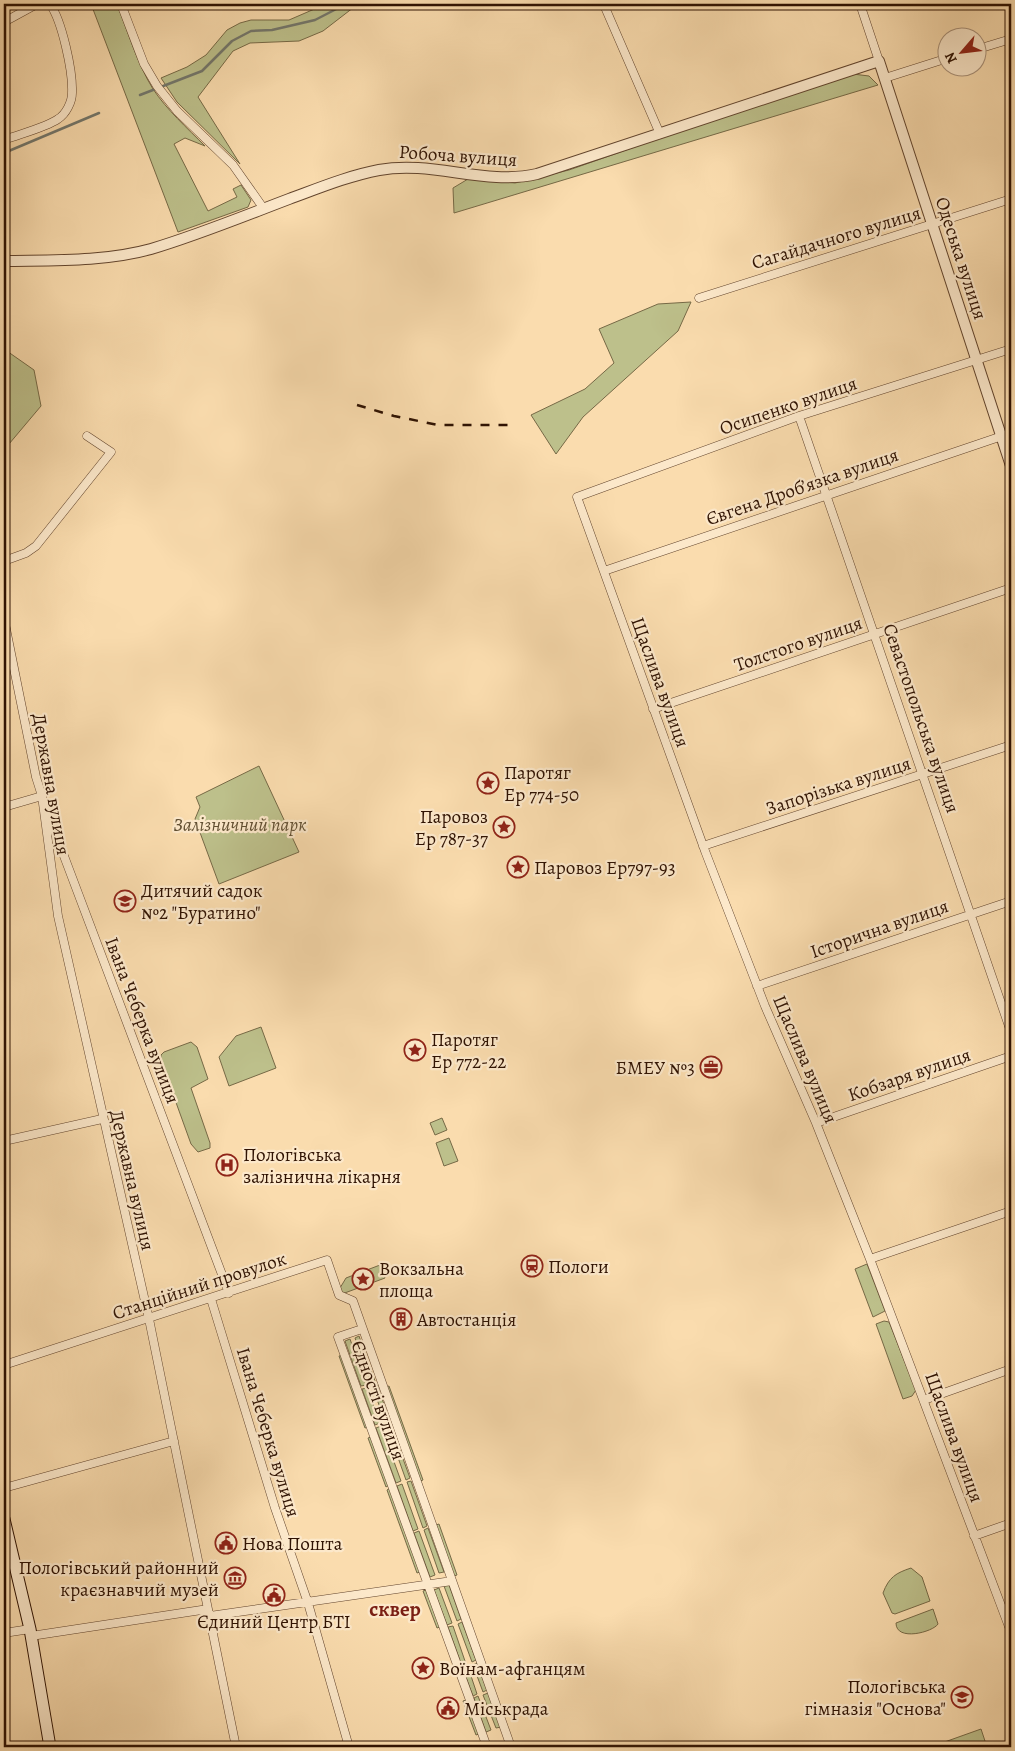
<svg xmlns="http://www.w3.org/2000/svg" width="1015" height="1751" font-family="Alegreya,serif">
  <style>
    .green { fill: #bdc08b; stroke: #766946 }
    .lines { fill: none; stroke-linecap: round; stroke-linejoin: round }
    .stream { stroke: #73776c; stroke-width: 2.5 }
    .minor-casing { stroke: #62442d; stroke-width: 9 }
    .tertiary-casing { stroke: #62442d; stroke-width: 12 }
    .secondary-casing { stroke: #2f1202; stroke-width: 13 }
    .minor { stroke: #fce8ca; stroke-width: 8 }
    .tertiary { stroke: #fce8ca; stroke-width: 10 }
    .secondary { stroke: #fce8ca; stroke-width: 11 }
    .rail { stroke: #2f1202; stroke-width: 2.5; stroke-dasharray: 9 9; stroke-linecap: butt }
    .labels { text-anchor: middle; stroke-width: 4.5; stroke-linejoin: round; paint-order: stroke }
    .street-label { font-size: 19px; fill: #2f1202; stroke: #fce8ca }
    .poi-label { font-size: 19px; fill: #2f1202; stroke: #fce8ca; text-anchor: start }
    .park-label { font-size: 19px; font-style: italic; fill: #614f32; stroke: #fce8ca }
    .quarter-label { font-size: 21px; font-weight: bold; fill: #7a1f14; stroke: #fce8ca }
  </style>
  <rect width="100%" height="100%" fill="#fadcae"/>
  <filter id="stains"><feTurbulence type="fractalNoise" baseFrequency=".004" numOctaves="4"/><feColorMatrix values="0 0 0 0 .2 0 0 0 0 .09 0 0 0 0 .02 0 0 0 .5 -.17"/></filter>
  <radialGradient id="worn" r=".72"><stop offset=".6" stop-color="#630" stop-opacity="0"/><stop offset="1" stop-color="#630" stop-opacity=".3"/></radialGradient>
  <path class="green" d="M91,4H117C128,32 137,63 153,89C167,110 187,128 205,146L185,138L174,144L208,211L237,197L233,189L241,185L251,200L248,207L178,232Z
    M326,4H358L323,31L299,41L250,43L233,51L198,97L240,164L177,102L161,78L187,67L206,55L227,30L240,23L251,20H289Z
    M853,74L869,76L878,85L454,213L453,188L468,179L515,183L569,170L837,76Z
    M691,302L678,331L583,417L556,454L531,415L585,389L614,363L599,329L658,304Z
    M4,349L34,370L41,406L9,444H4Z
    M259,766L299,852L219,884L195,819L200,807L196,797Z
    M261,1027L276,1068L229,1086L219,1057L236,1036Z
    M191,1042L197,1047L208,1079L191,1088L210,1143V1148L198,1152L191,1144L161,1061V1055L164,1052Z
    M442,1118L447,1130L435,1135L430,1123Z
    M449,1138L458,1161L444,1166L436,1143Z
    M867,1264L885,1311L873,1317L855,1269Z
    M380,1265L385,1278L342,1294L340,1288L346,1278Z
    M884,1321L889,1322L916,1390L912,1396L903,1399L876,1324Z
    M359,1336L375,1381L371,1383L355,1338Z
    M350,1339L366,1385L361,1386L345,1341Z
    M342,1355L368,1427L365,1428L339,1356Z
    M377,1384L389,1419L385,1421L372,1386Z
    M389,1386L423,1480L420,1481L386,1387Z
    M367,1388L380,1423L375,1425L362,1389Z
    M390,1423L410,1478L406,1480L386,1424Z
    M381,1426L401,1481L396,1483L376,1428Z
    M371,1437L389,1485L386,1487L368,1438Z
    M411,1481L427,1526L423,1528L407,1482Z
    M402,1484L418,1529L413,1531L397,1486Z
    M390,1488L420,1572L417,1573L387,1490Z
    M439,1524L457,1575L454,1576L436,1525Z
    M428,1528L444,1572L439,1573L424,1530Z
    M419,1531L435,1575L430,1577L414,1533Z
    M911,1568L922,1577L930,1601L895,1614L892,1613L883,1593C889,1577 896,1573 911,1568Z
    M449,1585L461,1619L457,1621L444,1586Z
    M439,1588L452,1623L447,1625L434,1590Z
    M426,1590L440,1627L437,1628L423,1591Z
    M933,1609L938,1624C933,1632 896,1642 896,1623Z
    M462,1622L476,1660L472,1662L458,1624Z
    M453,1626L466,1664L462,1666L448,1627Z
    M477,1663L487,1690L483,1692L473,1665Z
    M468,1667L477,1694L473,1696L463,1669Z
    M488,1693L501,1727L496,1728L483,1695Z
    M478,1696L491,1730L486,1732L474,1698Z
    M466,1700L479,1734L476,1735L463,1701Z
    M981,1729L987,1747H940L939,1744Z"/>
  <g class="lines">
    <path class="stream" d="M140,95L202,71L232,41L251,31L272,30L315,20L346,4
      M4,153L99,113"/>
    <g class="minor-casing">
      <path id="minor" d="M121,4L144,64L157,86L177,111L233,165L264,209
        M606,4L604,5L660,134
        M860,4L879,61
        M4,22L37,4
        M978,49L1011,39
        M885,78L948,58
        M4,140C19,134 45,128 58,119C66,114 72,102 72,93C73,71 62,21 50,4
        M699,298L1011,199
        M1011,349L799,416L577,497L705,851L765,1006L816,1123L870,1259L1011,1632
        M799,416L1011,1032
        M4,561L26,553L36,546L111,452L87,436
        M604,571L1011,433
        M4,619L36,777L42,796L58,916L149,1319L236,1747
        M653,709L1011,588
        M4,807L42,796L43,800
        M47,811L229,1293
        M703,846L1011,745
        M757,986L1011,901
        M816,1123L1011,1056
        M4,1141L102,1119
        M870,1259L1011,1211
        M211,1299L275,1508L308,1603L349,1747
        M362,1329L338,1337L487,1747
        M4,1365L327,1260L339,1295L353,1301L511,1747
        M924,1400L1011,1369
        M4,1488L174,1441
        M974,1536L1011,1523
        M210,1616L452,1581
        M4,1633L30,1629
        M31,1636L208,1609"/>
    </g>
    <g class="tertiary-casing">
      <path id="tertiary" d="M4,261C52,260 104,262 151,249C198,235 244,216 289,199C319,188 348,176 379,170C433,160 484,186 537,174L879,61L1011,466"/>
    </g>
    <g class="secondary-casing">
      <path id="secondary" d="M4,1519L30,1629L50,1747"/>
    </g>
    <use href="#minor" class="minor"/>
    <use href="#tertiary" class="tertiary"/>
    <use href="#secondary" class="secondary"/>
    <path class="rail" d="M357,405L394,416L438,425H515"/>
  </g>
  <defs>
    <g id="sight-ring" transform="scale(1.125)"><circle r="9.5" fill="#fce8ca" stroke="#8f2418" stroke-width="1.5"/><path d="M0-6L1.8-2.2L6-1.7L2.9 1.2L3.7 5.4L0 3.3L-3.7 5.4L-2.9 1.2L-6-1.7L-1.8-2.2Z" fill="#8f2418"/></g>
    <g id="school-ring" transform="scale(1.125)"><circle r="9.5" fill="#fce8ca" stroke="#8f2418" stroke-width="1.5"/><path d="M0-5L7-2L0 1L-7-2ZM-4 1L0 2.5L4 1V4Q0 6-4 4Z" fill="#8f2418"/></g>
    <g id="office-ring" transform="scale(1.125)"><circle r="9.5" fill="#fce8ca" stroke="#8f2418" stroke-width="1.5"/><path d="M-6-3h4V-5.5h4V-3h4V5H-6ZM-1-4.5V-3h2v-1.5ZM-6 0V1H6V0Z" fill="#8f2418"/></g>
    <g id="hospital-ring" transform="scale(1.125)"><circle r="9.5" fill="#fce8ca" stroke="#8f2418" stroke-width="1.5"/><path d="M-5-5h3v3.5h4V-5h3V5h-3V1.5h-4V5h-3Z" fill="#8f2418"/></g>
    <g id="station-ring" transform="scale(1.125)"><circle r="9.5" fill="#fce8ca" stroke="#8f2418" stroke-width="1.5"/><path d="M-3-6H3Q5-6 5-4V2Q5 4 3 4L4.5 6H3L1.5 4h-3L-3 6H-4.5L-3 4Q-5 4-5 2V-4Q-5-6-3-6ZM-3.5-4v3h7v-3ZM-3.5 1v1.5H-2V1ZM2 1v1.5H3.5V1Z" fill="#8f2418"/></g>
    <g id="building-ring" transform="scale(1.125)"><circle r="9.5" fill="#fce8ca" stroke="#8f2418" stroke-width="1.5"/><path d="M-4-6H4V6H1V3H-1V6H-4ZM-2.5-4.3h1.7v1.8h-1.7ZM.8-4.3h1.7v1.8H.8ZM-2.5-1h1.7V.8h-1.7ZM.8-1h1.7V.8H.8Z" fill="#8f2418"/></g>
    <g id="civic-ring" transform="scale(1.125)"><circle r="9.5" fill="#fce8ca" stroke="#8f2418" stroke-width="1.5"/><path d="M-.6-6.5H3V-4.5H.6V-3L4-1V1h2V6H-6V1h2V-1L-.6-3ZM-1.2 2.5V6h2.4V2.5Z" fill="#8f2418"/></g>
    <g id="museum-ring" transform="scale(1.125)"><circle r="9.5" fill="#fce8ca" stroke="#8f2418" stroke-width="1.5"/><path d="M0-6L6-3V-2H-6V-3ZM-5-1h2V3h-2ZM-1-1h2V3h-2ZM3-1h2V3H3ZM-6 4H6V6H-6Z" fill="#8f2418"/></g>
  </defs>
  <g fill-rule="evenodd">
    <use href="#sight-ring" x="488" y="783"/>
    <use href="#sight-ring" x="504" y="827"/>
    <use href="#sight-ring" x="518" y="867"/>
    <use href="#school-ring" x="125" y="901"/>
    <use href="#sight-ring" x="415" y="1050"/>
    <use href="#office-ring" x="711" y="1067"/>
    <use href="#hospital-ring" x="227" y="1165"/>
    <use href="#station-ring" x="532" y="1266"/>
    <use href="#sight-ring" x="363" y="1279"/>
    <use href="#building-ring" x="401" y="1319"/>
    <use href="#civic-ring" x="226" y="1543"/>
    <use href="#museum-ring" x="235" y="1578"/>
    <use href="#civic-ring" x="274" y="1595"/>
    <use href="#sight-ring" x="423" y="1668"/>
    <use href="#school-ring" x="962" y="1697"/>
    <use href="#civic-ring" x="448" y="1708"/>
  </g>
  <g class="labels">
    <g class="street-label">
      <text transform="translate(458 155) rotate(4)" y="7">Робоча вулиця</text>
      <text transform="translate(836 237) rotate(-17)" y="7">Сагайдачного вулиця</text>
      <text transform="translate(962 258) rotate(72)" y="7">Одеська вулиця</text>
      <text transform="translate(788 405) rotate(-19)" y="7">Осипенко вулиця</text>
      <text transform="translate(802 486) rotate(-19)" y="7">Євгена Дроб’язка вулиця</text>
      <text transform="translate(798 643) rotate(-19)" y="7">Толстого вулиця</text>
      <text transform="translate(661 682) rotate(70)" y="7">Щаслива вулиця</text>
      <text transform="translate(922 718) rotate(71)" y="7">Севастопольська вулиця</text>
      <text transform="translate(52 784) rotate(80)" y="7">Державна вулиця</text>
      <text transform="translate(838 785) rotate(-18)" y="7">Запорізька вулиця</text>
      <text transform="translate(879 928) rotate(-19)" y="7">Історична вулиця</text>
      <text transform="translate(143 1020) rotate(69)" y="7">Івана Чеберка вулиця</text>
      <text transform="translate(806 1059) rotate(67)" y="7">Щаслива вулиця</text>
      <text transform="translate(909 1074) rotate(-19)" y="7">Кобзаря вулиця</text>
      <text transform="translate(133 1180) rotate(77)" y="7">Державна вулиця</text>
      <text transform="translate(199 1285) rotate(-18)" y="7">Станційний провулок</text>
      <text transform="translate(379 1400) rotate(70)" y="7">Єдності вулиця</text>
      <text transform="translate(269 1432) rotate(73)" y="7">Івана Чеберка вулиця</text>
      <text transform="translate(955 1437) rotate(70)" y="7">Щаслива вулиця</text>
    </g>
    <g class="poi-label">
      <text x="504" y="779">Паротяг<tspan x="504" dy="22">Ер 774-50</tspan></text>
      <text x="488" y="823" text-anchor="end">Паровоз<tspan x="488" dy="22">Ер 787-37</tspan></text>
      <text x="534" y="874">Паровоз Ер797-93</text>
      <text x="141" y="897">Дитячий садок<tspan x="141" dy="22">№2 "Буратино"</tspan></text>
      <text x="431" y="1046">Паротяг<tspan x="431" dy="22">Ер 772-22</tspan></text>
      <text x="695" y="1074" text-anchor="end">БМЕУ №3</text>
      <text x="243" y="1161">Пологівська<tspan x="243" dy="22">залізнична лікарня</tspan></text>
      <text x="548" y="1273">Пологи</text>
      <text x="379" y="1275">Вокзальна<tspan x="379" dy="22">площа</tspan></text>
      <text x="417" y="1326">Автостанція</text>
      <text x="242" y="1550">Нова Пошта</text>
      <text x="219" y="1574" text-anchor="end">Пологівський районний<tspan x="219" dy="22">краєзнавчий музей</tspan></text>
      <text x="274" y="1628" text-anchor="middle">Єдиний Центр БТІ</text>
      <text x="439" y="1675">Воїнам-афганцям</text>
      <text x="946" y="1693" text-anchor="end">Пологівська<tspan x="946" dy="22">гімназія "Основа"</tspan></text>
      <text x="464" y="1715">Міськрада</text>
    </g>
    <g class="park-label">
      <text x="240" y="831">Залізничний парк</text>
    </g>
    <g class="quarter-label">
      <text x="395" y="1616">сквер</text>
    </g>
  </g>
  <rect width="1015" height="1751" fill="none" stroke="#fadcae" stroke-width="20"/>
  <rect x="5" y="5" width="1005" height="1741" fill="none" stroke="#2f1202" stroke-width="2.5"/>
  <rect x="10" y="10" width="995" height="1731" fill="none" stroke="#2f1202"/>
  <g transform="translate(962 52) rotate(242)"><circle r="24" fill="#fce8ca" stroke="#aa927a"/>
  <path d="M0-4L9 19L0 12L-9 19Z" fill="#8f2418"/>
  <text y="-8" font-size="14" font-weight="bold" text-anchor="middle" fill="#2f1202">N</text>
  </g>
  <rect width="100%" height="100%" filter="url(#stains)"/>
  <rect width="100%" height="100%" fill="url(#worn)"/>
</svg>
